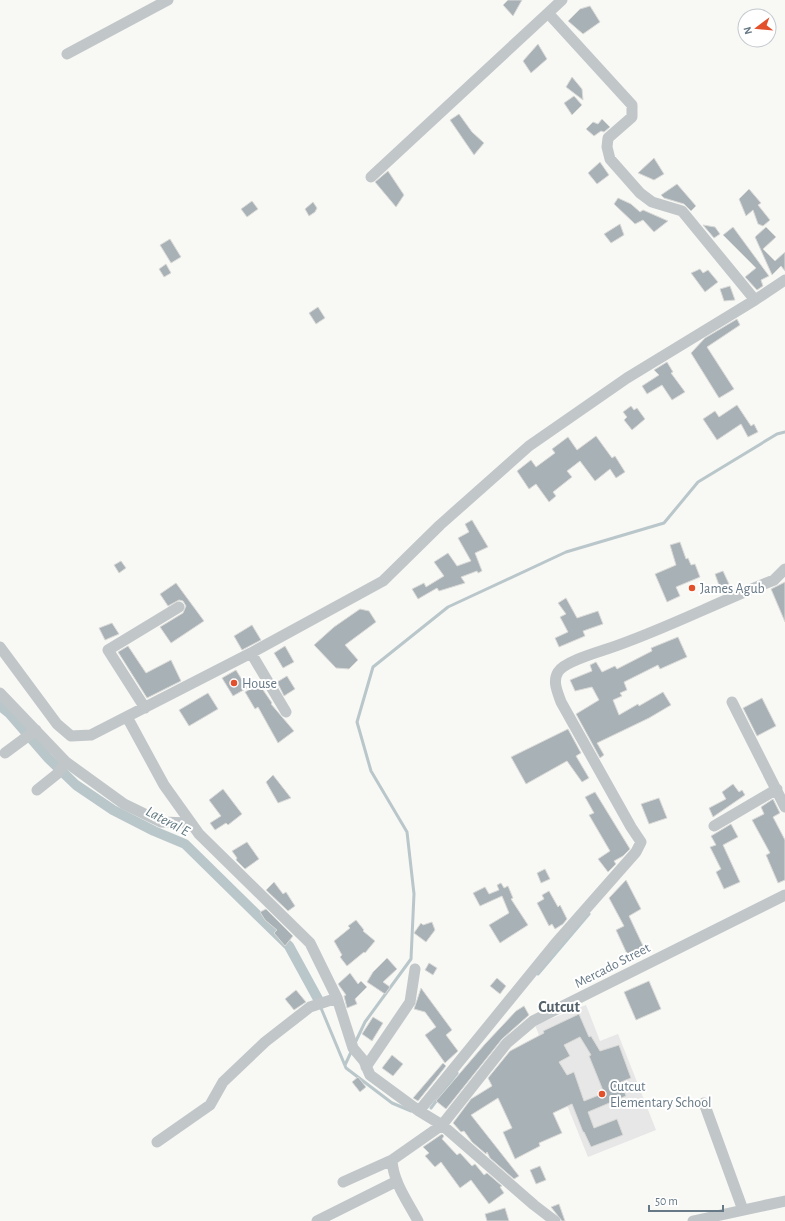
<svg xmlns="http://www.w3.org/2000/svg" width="785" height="1221" font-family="'Alegreya Sans',sans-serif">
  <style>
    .built { fill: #e6e7e6 }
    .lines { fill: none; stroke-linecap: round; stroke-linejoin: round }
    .stream { stroke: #b9c6ca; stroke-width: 3 }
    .canal { stroke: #b9c6ca; stroke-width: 10 }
    .building { fill: #a8b1b6; stroke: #dadad7; fill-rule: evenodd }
    .minor { stroke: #c1c6c9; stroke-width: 11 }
    .poi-dot { fill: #e2512b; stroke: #fff; stroke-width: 1.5 }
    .labels { text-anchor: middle; stroke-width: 4; stroke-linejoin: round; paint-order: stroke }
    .poi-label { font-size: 14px; fill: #677986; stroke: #fff; text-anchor: start }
    .street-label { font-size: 14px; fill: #677986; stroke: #fff }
    .water-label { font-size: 15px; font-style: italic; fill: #637a82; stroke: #fff }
    .quarter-label { font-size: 16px; font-weight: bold; fill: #55626b; stroke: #fff }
  </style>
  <rect width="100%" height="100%" fill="#f8f8f5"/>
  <path class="built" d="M586,1005L600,1041L618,1034L656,1130L588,1157L535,1025Z"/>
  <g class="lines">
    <path class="stream" d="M538,974L589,914
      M321,1008L346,1068L392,1103L411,1111
      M355,1043L365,1022L411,959L414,894L407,832L371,771L357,722L373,667L448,607L566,552L664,523L698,482L777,434L785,432
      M345,1065L352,1050
      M431,1108L457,1073"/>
    <path class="canal" d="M0,706L9,713L48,758L76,785L113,810L154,831L185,844L289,946L318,999"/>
  </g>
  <path class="building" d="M508,0H522L513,16L503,5Z
    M590,6L600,22L583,34L568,21L580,9Z
    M538,44L547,59L531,73L523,61Z
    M572,77L582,89L583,100L566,87Z
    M574,96L582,105L572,115L564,103Z
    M459,114L472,132L484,143L474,155L450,120Z
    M602,119L610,127L604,132L601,131L594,136L586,129L593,122L598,124Z
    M654,158L664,174L654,180L638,173Z
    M600,162L609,175L597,184L588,173Z
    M388,171L404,195L396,207L375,182Z
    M677,184L696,206L691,211L684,204L664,198L661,195Z
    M749,189L761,203L758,205L770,220L763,226L758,224L753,210L746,216L739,199Z
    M618,198L631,204L640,212L643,210L668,221L654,232L643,220L635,224L614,204Z
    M252,201L258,209L247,217L241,209Z
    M313,202L317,208L315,212L309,216L305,209Z
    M620,224L624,235L611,243L604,234Z
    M703,225L715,227L720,234L714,238Z
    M733,227L769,276L761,280L763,286L757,290L745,277L756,268L723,235Z
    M766,227L776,237L763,249L775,261L785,252V271L781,266L772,275L755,237Z
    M170,239L181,257L171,263L160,245Z
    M166,264L171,273L164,277L159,269Z
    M700,269L703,273L708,270L718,282L705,292L691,273Z
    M730,286L735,300L724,301L720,289Z
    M318,307L325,318L316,324L309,313Z
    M737,319L740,325L707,347L734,389L719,398L691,353L705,338Z
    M667,362L673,372L671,373L685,392L672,400L662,385L647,394L642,386L659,375L654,370Z
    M737,405L751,426L754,424L758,432L748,437L741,424L717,440L703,419L715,411L719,417Z
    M631,406L634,410L637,408L645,419L632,430L624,420L627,417L623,412Z
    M596,436L612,458L615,456L625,472L616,478L610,469L595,481L580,461L567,471L572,477L553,492L556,496L549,502L536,484L529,489L517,471L531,460L536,467L555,453L552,449L568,437L577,450Z
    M472,520L488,547L475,553L482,571L478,573L477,571L461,577L465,583L439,591L437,588L418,599L412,589L424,583L426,587L444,576L434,562L448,553L457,566L471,561L458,538L469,532L465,524Z
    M680,542L686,559L688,558L691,565L695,564L700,577L676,587L680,596L667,602L655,574L676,565L670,545Z
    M121,561L126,568L119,573L114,565Z
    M723,571L729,584L720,588L715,574Z
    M785,582V622L771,589Z
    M176,583L204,621L171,643L160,627L183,613L186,606L183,601L179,600L168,606L160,594Z
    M566,598L577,618L598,611L603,624L583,631L585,636L559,647L555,638L568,632L560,617L566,614L558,603Z
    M360,609L369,611L376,622L345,645L358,660L349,669L336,668L314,645L334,627Z
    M112,623L119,634L105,640L99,628Z
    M252,625L261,640L242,650L234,636Z
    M678,637L687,657L660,669L658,665L624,682L627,690L620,693L622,696L613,700L619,715L638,704L639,706L663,692L671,705L649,718L597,743L604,755L600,758L576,714L599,700L592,687L575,691L570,680L592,671L590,665L596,662L602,672L615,666L617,669L652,651L651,648Z
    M128,646L146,673L171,660L181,681L147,698L118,652Z
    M285,646L294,662L283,668L274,653Z
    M236,670L247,688L233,696L222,678Z
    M287,676L295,689L284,696L277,682Z
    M259,684L272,703L271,704L294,731L278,743L258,707L255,709L245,692Z
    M208,693L218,709L189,726L179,710Z
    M762,698L776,726L757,736L743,708Z
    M568,729L581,753L576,756L589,778L582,782L567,761L526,784L511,757Z
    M273,775L291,798L278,803L266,782Z
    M733,784L739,792L742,790L745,795L713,817L709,808L726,799L722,792Z
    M223,789L242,814L228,825L226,823L215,830L210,823L221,816L209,800Z
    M595,792L630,849L623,856L614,861L616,864L608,872L598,859L610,851L589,815L594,813L585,797Z
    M659,798L667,818L649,824L641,804Z
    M773,799L780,813L773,817L785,840V880L778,883L766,855L770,853L752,820L764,814L761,807Z
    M731,824L738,837L723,845L740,882L724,889L716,872L721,869L710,847L716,845L711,836Z
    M247,842L259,859L245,869L236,860L237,858L232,851Z
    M545,869L550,879L541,883L537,873Z
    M626,880L641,909L629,916L644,948L628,956L616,930L624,926L609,898Z
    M274,882L283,894L286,892L295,906L288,911L266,890Z
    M501,883L504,888L508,886L513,898L511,899L528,925L500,943L489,925L509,913L502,896L480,906L473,893L485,887L489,894L499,890L497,885Z
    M549,891L558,907L560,905L567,919L563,924L555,929L552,924L549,926L537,903L544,899L542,895Z
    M266,909L293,936L285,946L274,933L277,930L265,920L260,912Z
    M356,920L364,930L363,931L375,941L365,953L364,952L347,966L340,957L342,955L334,941L350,928L348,926Z
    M432,922L435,930L426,942L414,933L421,923L423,925Z
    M387,958L397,969L383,982L390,987L385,994L367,982L373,972Z
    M429,963L437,968L433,975L425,970Z
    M350,973L358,984L361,981L367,987L355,999L357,1004L347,1008L344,996L346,995L338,984Z
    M497,978L506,986L500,994L490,986Z
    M649,981L661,1009L636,1020L624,992Z
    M421,988L452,1030L446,1035L458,1051L445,1063L425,1035L436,1027L425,1012L414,1009Z
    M296,990L306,1002L294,1010L285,999Z
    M524,1006L529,1015L502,1039L446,1109L436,1101L485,1044L516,1011Z
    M579,1014L589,1037L591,1036L600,1051L619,1045L631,1078L621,1082L626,1096L588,1112L594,1128L617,1119L623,1135L591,1147L584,1132H583L572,1104L553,1113L562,1133L539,1143L540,1146L515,1159L503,1132L512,1128L498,1098L471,1115L519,1176L514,1179L490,1158L487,1152L486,1154L472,1142L464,1131L461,1132L453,1123L471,1099L492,1086L488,1078L510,1051L544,1033L543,1031ZM580,1037L591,1055L589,1056L604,1093L584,1101L574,1072L567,1075L559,1062L570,1056L564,1045Z
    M373,1017L383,1023L372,1041L362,1034Z
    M392,1055L403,1064L393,1076L382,1068Z
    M443,1063L446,1066L418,1101L413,1098Z
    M358,1077L366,1087L360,1092L352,1082Z
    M442,1134L444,1136L442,1139L457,1155L460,1153L472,1166L475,1164L484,1175L487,1173L502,1186L500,1187L504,1193L489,1204L471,1180L460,1188L441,1162L435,1167L425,1156L429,1153L423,1147Z
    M540,1166L546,1180L536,1184L530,1170Z
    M559,1204L565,1221H562L551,1207Z
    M505,1208L509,1221H487L485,1214Z"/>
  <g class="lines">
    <path class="minor" d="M562,0L548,13L632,105V117L608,138L607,147L610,159L640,193L652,202L682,211L755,300
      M67,54L168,0
      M371,177L548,13
      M0,647L57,724L71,736L91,735L251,653L383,581L440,525L529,446L627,378L755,300L785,280
      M251,653L286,712
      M0,693L66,762L124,804L161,822L191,823
      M732,702L785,807
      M145,708L108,650L179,607
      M127,717L164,785L199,834L310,943L337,998L353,1048L364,1061L370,1075L419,1111L442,1125L534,1205L555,1221
      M5,753L36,730
      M37,790L57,774L66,762
      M714,826L777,789
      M366,1067L410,1002L415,969
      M704,1103L743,1210
      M419,1111L555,944L636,852L641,842L631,827L561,702C558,693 552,682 558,672C564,662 595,653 607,649C664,630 717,602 774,580L785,569
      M157,1142L210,1105L223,1082L265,1042L310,1007L337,998
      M392,1160C393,1182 408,1202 418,1221
      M343,1182L392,1160L442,1125L507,1043L533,1021L785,895
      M317,1221L397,1181
      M693,1221L785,1201"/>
  </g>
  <g class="poi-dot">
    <circle cx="692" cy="588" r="4"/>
    <circle cx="234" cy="683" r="4"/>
    <circle cx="602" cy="1094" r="4"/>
  </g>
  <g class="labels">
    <g class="poi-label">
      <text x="700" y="593">James Agub</text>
      <text x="242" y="688">House</text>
      <text x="610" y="1091">Cutcut<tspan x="610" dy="16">Elementary School</tspan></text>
    </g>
    <g class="street-label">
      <text transform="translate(612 965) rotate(-27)" y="5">Mercado Street</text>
    </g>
    <g class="water-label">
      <text transform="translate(168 821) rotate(28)" y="5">Lateral E</text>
    </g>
    <g class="quarter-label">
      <text x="559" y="1012">Cutcut</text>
    </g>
  </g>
  <g transform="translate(757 28) rotate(254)"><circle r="19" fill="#ffffff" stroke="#c2c9cf"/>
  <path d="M0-3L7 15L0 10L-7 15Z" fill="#e2512b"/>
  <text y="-6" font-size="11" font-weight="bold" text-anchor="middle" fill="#677986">N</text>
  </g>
  <path d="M649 1205v6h74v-6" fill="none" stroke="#677986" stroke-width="2"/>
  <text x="655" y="1205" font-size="12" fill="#677986" stroke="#ffffff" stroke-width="3" paint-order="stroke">50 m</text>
</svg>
